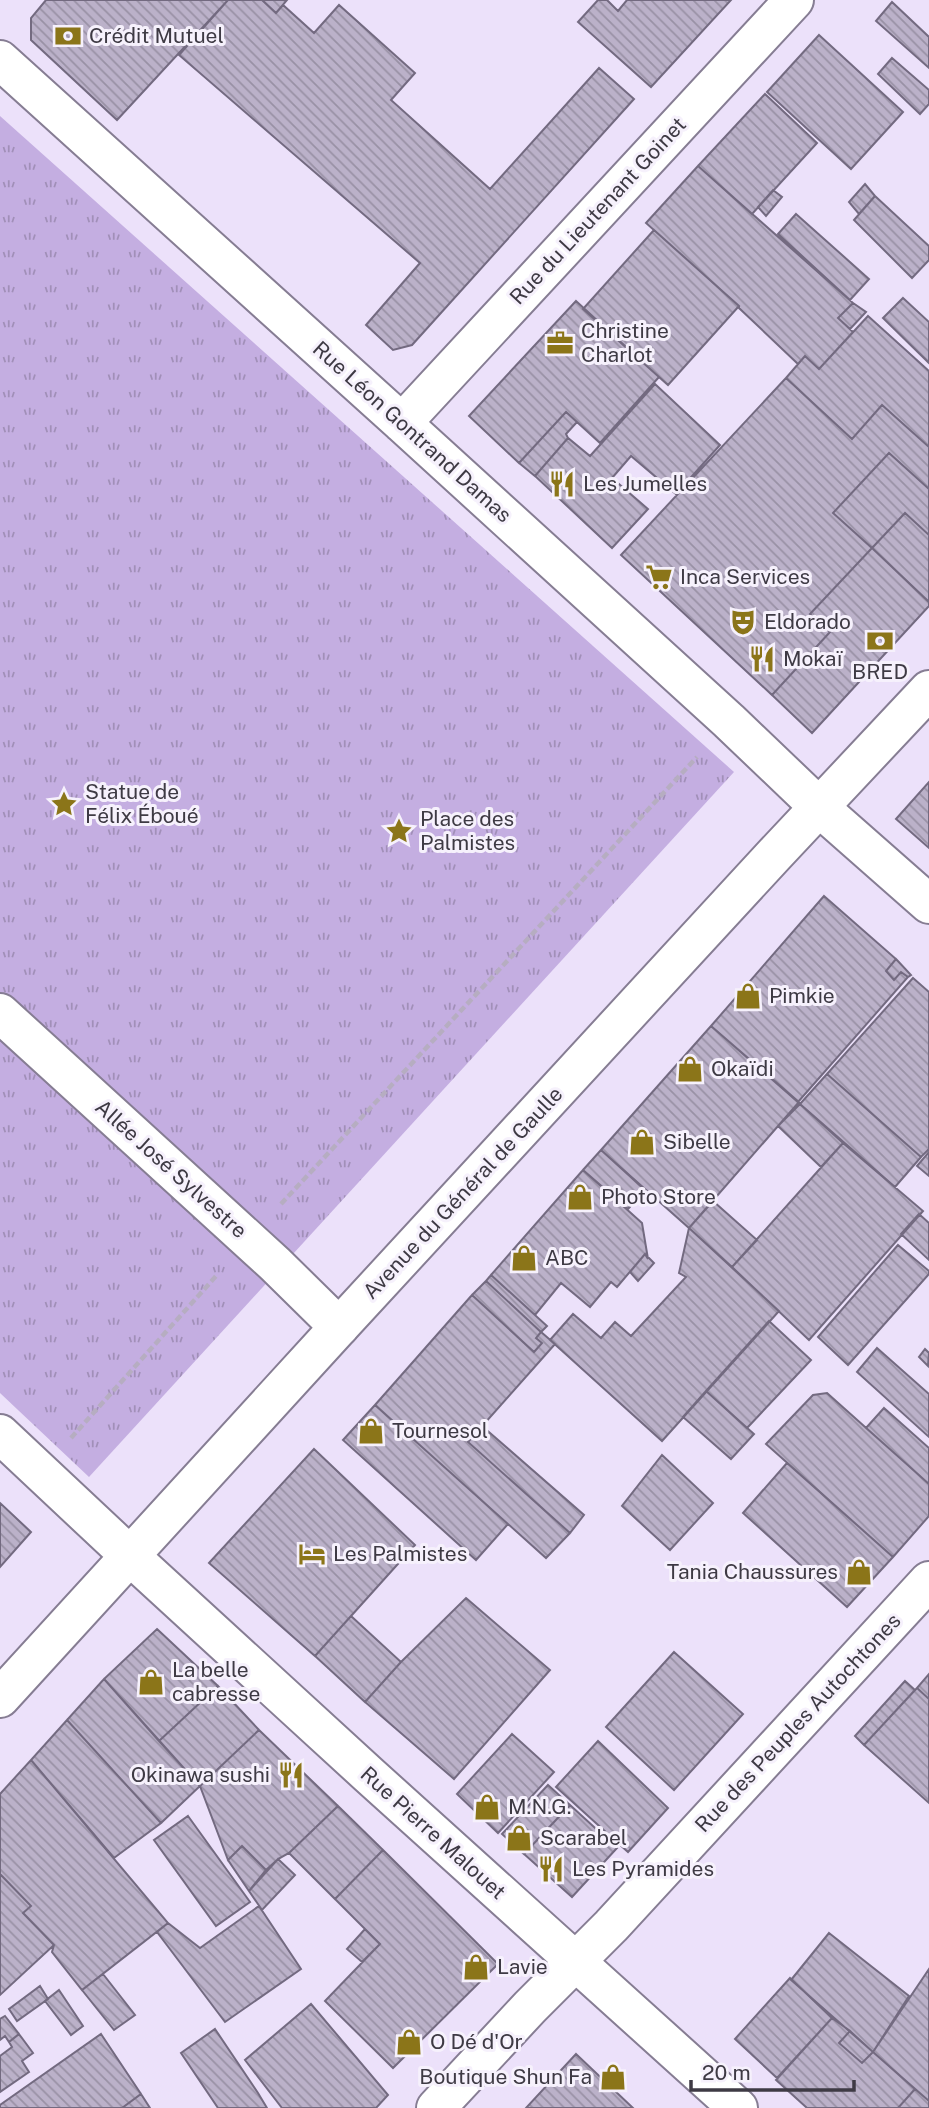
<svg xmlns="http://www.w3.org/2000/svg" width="929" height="2108" font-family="'Public Sans',sans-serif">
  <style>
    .park { fill: url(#park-tufts) }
    .building { fill: url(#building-back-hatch); stroke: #736a80; stroke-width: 2 }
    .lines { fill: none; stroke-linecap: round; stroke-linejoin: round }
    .minor-casing { stroke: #867d93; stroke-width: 42 }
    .tertiary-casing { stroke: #867d93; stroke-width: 42 }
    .path { stroke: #b6adc1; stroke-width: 4.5; stroke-dasharray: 7 3.5; stroke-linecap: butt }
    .minor { stroke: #fff; stroke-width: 38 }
    .tertiary { stroke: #fff; stroke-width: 38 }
    .labels { text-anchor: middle; stroke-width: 6; stroke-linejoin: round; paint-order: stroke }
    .poi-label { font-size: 21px; fill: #3e3a44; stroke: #f6f1fc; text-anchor: start }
    .street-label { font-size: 21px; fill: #3e3a44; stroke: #f6f1fc }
  </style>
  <defs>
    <pattern id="park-tufts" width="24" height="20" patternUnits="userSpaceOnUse" patternTransform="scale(1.75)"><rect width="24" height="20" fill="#c4aee1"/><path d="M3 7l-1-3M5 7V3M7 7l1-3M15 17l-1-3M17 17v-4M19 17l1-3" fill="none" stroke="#a18fb8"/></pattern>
    <pattern id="building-back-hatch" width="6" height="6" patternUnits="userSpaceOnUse" patternTransform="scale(1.75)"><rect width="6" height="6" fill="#bbb1c9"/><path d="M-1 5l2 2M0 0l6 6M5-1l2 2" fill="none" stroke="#9991a5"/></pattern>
  </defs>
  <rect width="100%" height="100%" fill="#ece1fa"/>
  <path class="park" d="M0,116L734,772L89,1477L0,1393Z"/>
  <path class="building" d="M46,0H228L117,120L31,40V18Z
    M228,0H262L276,13L283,5L314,33L339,5L415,73L391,100L490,189L599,68L634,99L412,345L393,350L366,325L420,263L179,55Z
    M262,0H287L276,13Z
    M598,0H607L618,11L627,0H731L651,87L578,22Z
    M892,2L929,37V68L876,21Z
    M819,35L903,112L851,169L767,92Z
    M892,58L929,90V104L920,114L878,74Z
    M765,94L817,143L752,214L698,166Z
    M698,166L853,303L838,318L853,332L819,369L805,356L798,364L739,308V306L646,223Z
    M865,184L875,196L859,214L849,202Z
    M773,190L782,197L766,216L758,207Z
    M875,196L929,246V260L912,278L854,220Z
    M796,214L869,279L850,300L778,234Z
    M654,230L739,306L668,385L583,309Z
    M903,298L929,322V363L883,318Z
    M576,301L659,377L600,443L566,412L519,463L469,416Z
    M853,303L866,312L850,329L838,318Z
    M868,316L929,371V447L882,405L852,439L786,378L805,356L819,369Z
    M786,378L852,439L882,405L929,447V489L889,453L833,513L872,548L810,614L830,632L772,695L621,555Z
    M655,384L720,445L676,494L631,456L612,478L648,509L612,548L535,476L568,438L590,456Z
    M566,412L577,422L566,434L568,438L535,476L519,463Z
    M889,453L929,489V535L905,513L872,548L833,513Z
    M905,513L929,535V602L872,548Z
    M872,548L929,602V606L812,733L772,695L830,632L810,614Z
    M929,782V848L896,819Z
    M824,896L896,959L886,971L894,980L901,972L908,977L798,1102L711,1026Z
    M896,959L911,975L908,977L901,972L894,980L886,971Z
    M913,978L929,992V1149L921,1157L827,1074Z
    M711,1026L799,1102L689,1228L601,1150Z
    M827,1074L921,1157L895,1187L800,1104Z
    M800,1104L843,1143L821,1167L778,1126Z
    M843,1143L923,1211L809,1340L732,1267Z
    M601,1150L645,1190L628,1209L583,1170Z
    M929,1152V1176L917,1166Z
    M583,1170L642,1223L648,1259L645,1254L617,1287L611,1282L590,1307L561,1283L535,1315L491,1275Z
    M713,1201L757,1240L732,1267L689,1228Z
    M919,1214L929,1223V1260L901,1234Z
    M689,1228L779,1311L662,1441L550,1340L573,1314L601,1338L615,1322L631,1336L686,1277L679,1273Z
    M898,1245L929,1271V1274L848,1365L818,1337Z
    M645,1254L654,1263L638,1281L630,1272Z
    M491,1275L547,1326L541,1332L486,1281Z
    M486,1281L541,1332L536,1338L542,1343L534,1352L472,1295Z
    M472,1295L534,1352L542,1343L536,1338L541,1332L555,1344L468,1442L570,1533L546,1558L375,1405Z
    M769,1321L811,1360L747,1428L706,1391Z
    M877,1348L929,1394V1437L857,1372Z
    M925,1349L929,1353L928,1366L919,1357Z
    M706,1391L754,1434L731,1459L683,1417Z
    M827,1393L929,1484V1516L893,1557L766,1444L813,1395Z
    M375,1405L508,1524L476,1560L343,1440Z
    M884,1408L929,1448V1484L866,1428Z
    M482,1426L584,1515L570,1533L468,1442Z
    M314,1449L415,1545L315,1656L209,1563Z
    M662,1455L713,1503L670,1550L622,1506Z
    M787,1463L893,1557L847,1607L743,1513Z
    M0,1503L31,1532L0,1567Z
    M466,1598L550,1670L454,1779L365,1702L401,1662Z
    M351,1616L401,1662L365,1702L315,1656Z
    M157,1629L218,1686L159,1741L104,1679Z
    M674,1652L743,1714L674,1790L606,1727Z
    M929,1674V1699L917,1688Z
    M104,1679L200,1786L161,1823L67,1720Z
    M905,1681L915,1690L864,1745L855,1736Z
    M218,1686L259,1730L200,1786L159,1741Z
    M917,1688L929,1699V1803L864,1745Z
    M67,1720L161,1823L114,1858L31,1760Z
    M259,1730L338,1806L289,1853L278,1859L266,1870L242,1846L228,1860L200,1786Z
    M512,1734L554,1772L498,1833L457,1794Z
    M598,1741L668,1808L628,1852L556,1787Z
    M31,1760L168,1923L82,1990L52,1952L54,1945L23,1913L31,1906L0,1874V1794Z
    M548,1785L570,1805L524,1854L502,1834Z
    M570,1805L617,1848L572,1897L524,1854Z
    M338,1806L383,1850L335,1899L289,1853Z
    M188,1816L250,1902L216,1926L154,1840Z
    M242,1846L266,1870L249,1891L228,1860Z
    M383,1850L498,1964L393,2068L325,2001L380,1944L335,1899Z
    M278,1859L295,1875L262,1910L249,1891Z
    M0,1874L31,1906L23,1913L54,1945L0,1995Z
    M259,1906L301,1969L225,2022L157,1932L168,1923L200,1948Z
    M365,1929L380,1944L362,1962L347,1949Z
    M829,1933L909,1996L873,2052L791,1980Z
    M929,1969V2101L873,2052Z
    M103,1974L135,2015L114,2030L82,1990Z
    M790,1978L832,2018L777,2078L735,2039Z
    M40,1986L48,1999L17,2021L9,2009Z
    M59,1990L83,2026L71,2035L45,2001Z
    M311,2004L388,2095L376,2108H282L245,2060Z
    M5,2016L19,2034L9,2042L5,2036L0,2040V2019Z
    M832,2018L850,2031L839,2043L862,2063L873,2052L915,2089L898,2108H807L776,2080Z
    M215,2029L258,2093L267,2108H218L181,2053Z
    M850,2031L873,2052L862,2063L839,2043Z
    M19,2034L33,2053L22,2061L29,2072L0,2092V2056L12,2047L9,2042Z
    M101,2034L141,2094L122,2108H0V2105Z
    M576,2054L633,2108H526Z
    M915,2089L929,2101V2108H898Z
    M141,2094L150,2108H122Z"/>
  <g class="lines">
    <g class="minor-casing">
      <path id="minor" d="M0,60L402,423L729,721L820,808L929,904
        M402,423L794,0
        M0,1013L275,1264L339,1327
        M436,2108L530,2007L611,1926L929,1581"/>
    </g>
    <g class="tertiary-casing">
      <path id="tertiary" d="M0,1434L130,1556L369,1775L738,2108
        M0,1698L339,1327L775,854L929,690"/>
    </g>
    <path class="path" d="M281,1204L697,757
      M71,1438L217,1275"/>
    <use href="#minor" class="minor"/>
    <use href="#tertiary" class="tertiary"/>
  </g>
  <defs>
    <g id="bank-bare" transform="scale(2.1)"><path d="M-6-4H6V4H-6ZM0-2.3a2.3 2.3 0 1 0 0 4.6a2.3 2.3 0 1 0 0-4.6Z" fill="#8b7519" stroke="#f6f1fc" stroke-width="2.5" paint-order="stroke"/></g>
    <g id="office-bare" transform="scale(2.1)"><path d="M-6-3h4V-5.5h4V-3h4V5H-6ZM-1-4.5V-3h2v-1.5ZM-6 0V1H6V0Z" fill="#8b7519" stroke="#f6f1fc" stroke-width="2.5" paint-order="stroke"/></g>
    <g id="restaurant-bare" transform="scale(2.1)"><path d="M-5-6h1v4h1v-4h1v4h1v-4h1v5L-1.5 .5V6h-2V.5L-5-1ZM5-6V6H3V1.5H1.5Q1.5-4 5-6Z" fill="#8b7519" stroke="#f6f1fc" stroke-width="2.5" paint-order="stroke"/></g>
    <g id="supermarket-bare" transform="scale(2.1)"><path d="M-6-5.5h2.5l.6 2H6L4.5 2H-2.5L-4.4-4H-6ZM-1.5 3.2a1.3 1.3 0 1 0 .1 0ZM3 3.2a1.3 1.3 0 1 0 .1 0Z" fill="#8b7519" stroke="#f6f1fc" stroke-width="2.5" paint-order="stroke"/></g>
    <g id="theatre-bare" transform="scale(2.1)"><path d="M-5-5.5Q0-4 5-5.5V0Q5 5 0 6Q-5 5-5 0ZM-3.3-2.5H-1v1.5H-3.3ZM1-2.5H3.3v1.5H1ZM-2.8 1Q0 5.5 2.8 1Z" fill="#8b7519" stroke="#f6f1fc" stroke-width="2.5" paint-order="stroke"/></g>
    <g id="sight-bare" transform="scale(2.1)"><path d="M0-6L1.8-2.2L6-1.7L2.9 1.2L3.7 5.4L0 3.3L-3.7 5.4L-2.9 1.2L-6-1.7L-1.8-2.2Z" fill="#8b7519" stroke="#f6f1fc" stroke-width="2.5" paint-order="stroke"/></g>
    <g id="shop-bare" transform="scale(2.1)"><path d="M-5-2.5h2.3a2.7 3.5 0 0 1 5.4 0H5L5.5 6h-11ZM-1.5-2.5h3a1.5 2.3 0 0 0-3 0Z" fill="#8b7519" stroke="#f6f1fc" stroke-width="2.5" paint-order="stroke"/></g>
    <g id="hotel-bare" transform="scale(2.1)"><path d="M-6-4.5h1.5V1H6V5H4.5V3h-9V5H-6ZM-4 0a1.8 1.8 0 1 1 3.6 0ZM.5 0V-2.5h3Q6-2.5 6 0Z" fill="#8b7519" stroke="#f6f1fc" stroke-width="2.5" paint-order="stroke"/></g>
  </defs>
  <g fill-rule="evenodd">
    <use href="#bank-bare" x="68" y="36"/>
    <use href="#office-bare" x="560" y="343"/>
    <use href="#restaurant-bare" x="562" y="484"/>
    <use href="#supermarket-bare" x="659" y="577"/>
    <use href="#theatre-bare" x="743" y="622"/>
    <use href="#bank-bare" x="880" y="641"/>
    <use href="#restaurant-bare" x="762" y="659"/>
    <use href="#sight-bare" x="64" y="804"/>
    <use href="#sight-bare" x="399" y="831"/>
    <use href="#shop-bare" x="748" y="996"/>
    <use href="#shop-bare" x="690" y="1069"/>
    <use href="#shop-bare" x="642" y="1142"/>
    <use href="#shop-bare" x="580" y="1197"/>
    <use href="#shop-bare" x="524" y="1258"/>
    <use href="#shop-bare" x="371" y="1431"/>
    <use href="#hotel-bare" x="312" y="1554"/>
    <use href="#shop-bare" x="859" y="1572"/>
    <use href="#shop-bare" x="151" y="1682"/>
    <use href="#restaurant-bare" x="291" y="1775"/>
    <use href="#shop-bare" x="487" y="1807"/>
    <use href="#shop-bare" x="519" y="1838"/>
    <use href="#restaurant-bare" x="551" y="1869"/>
    <use href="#shop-bare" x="476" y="1967"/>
    <use href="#shop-bare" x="409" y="2042"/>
    <use href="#shop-bare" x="613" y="2077"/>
  </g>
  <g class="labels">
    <g class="poi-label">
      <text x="89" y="43">Crédit Mutuel</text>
      <text x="581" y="338">Christine<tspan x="581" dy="24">Charlot</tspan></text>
      <text x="583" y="491">Les Jumelles</text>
      <text x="680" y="584">Inca Services</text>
      <text x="764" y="629">Eldorado</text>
      <text x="783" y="666">Mokaï</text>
      <text x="880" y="679" text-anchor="middle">BRED</text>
      <text x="85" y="799">Statue de<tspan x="85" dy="24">Félix Éboué</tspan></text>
      <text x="420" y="826">Place des<tspan x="420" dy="24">Palmistes</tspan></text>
      <text x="769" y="1003">Pimkie</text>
      <text x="711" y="1076">Okaïdi</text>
      <text x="663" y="1149">Sibelle</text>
      <text x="601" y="1204">Photo Store</text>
      <text x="545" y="1265">ABC</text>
      <text x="392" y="1438">Tournesol</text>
      <text x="333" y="1561">Les Palmistes</text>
      <text x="838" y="1579" text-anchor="end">Tania Chaussures</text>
      <text x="172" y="1677">La belle<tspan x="172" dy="24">cabresse</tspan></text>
      <text x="270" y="1782" text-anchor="end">Okinawa sushi</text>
      <text x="508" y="1814">M.N.G.</text>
      <text x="540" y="1845">Scarabel</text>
      <text x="572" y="1876">Les Pyramides</text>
      <text x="497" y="1974">Lavie</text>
      <text x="430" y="2049">O Dé d'Or</text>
      <text x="592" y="2084" text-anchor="end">Boutique Shun Fa</text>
    </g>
    <g class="street-label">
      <text transform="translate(598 211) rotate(-47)" y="7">Rue du Lieutenant Goinet</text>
      <text transform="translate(412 432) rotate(42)" y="7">Rue Léon Gontrand Damas</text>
      <text transform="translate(171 1169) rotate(42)" y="7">Allée José Sylvestre</text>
      <text transform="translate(463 1193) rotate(-47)" y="7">Avenue du Général de Gaulle</text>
      <text transform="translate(798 1723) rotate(-47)" y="7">Rue des Peuples Autochtones</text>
      <text transform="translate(433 1833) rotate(42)" y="7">Rue Pierre Malouet</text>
    </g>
  </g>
  <path d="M691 2080v10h163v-10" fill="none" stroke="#3e3a44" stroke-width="3.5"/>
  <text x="702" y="2080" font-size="21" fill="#3e3a44" stroke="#f6f1fc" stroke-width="5" paint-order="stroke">20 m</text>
</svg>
